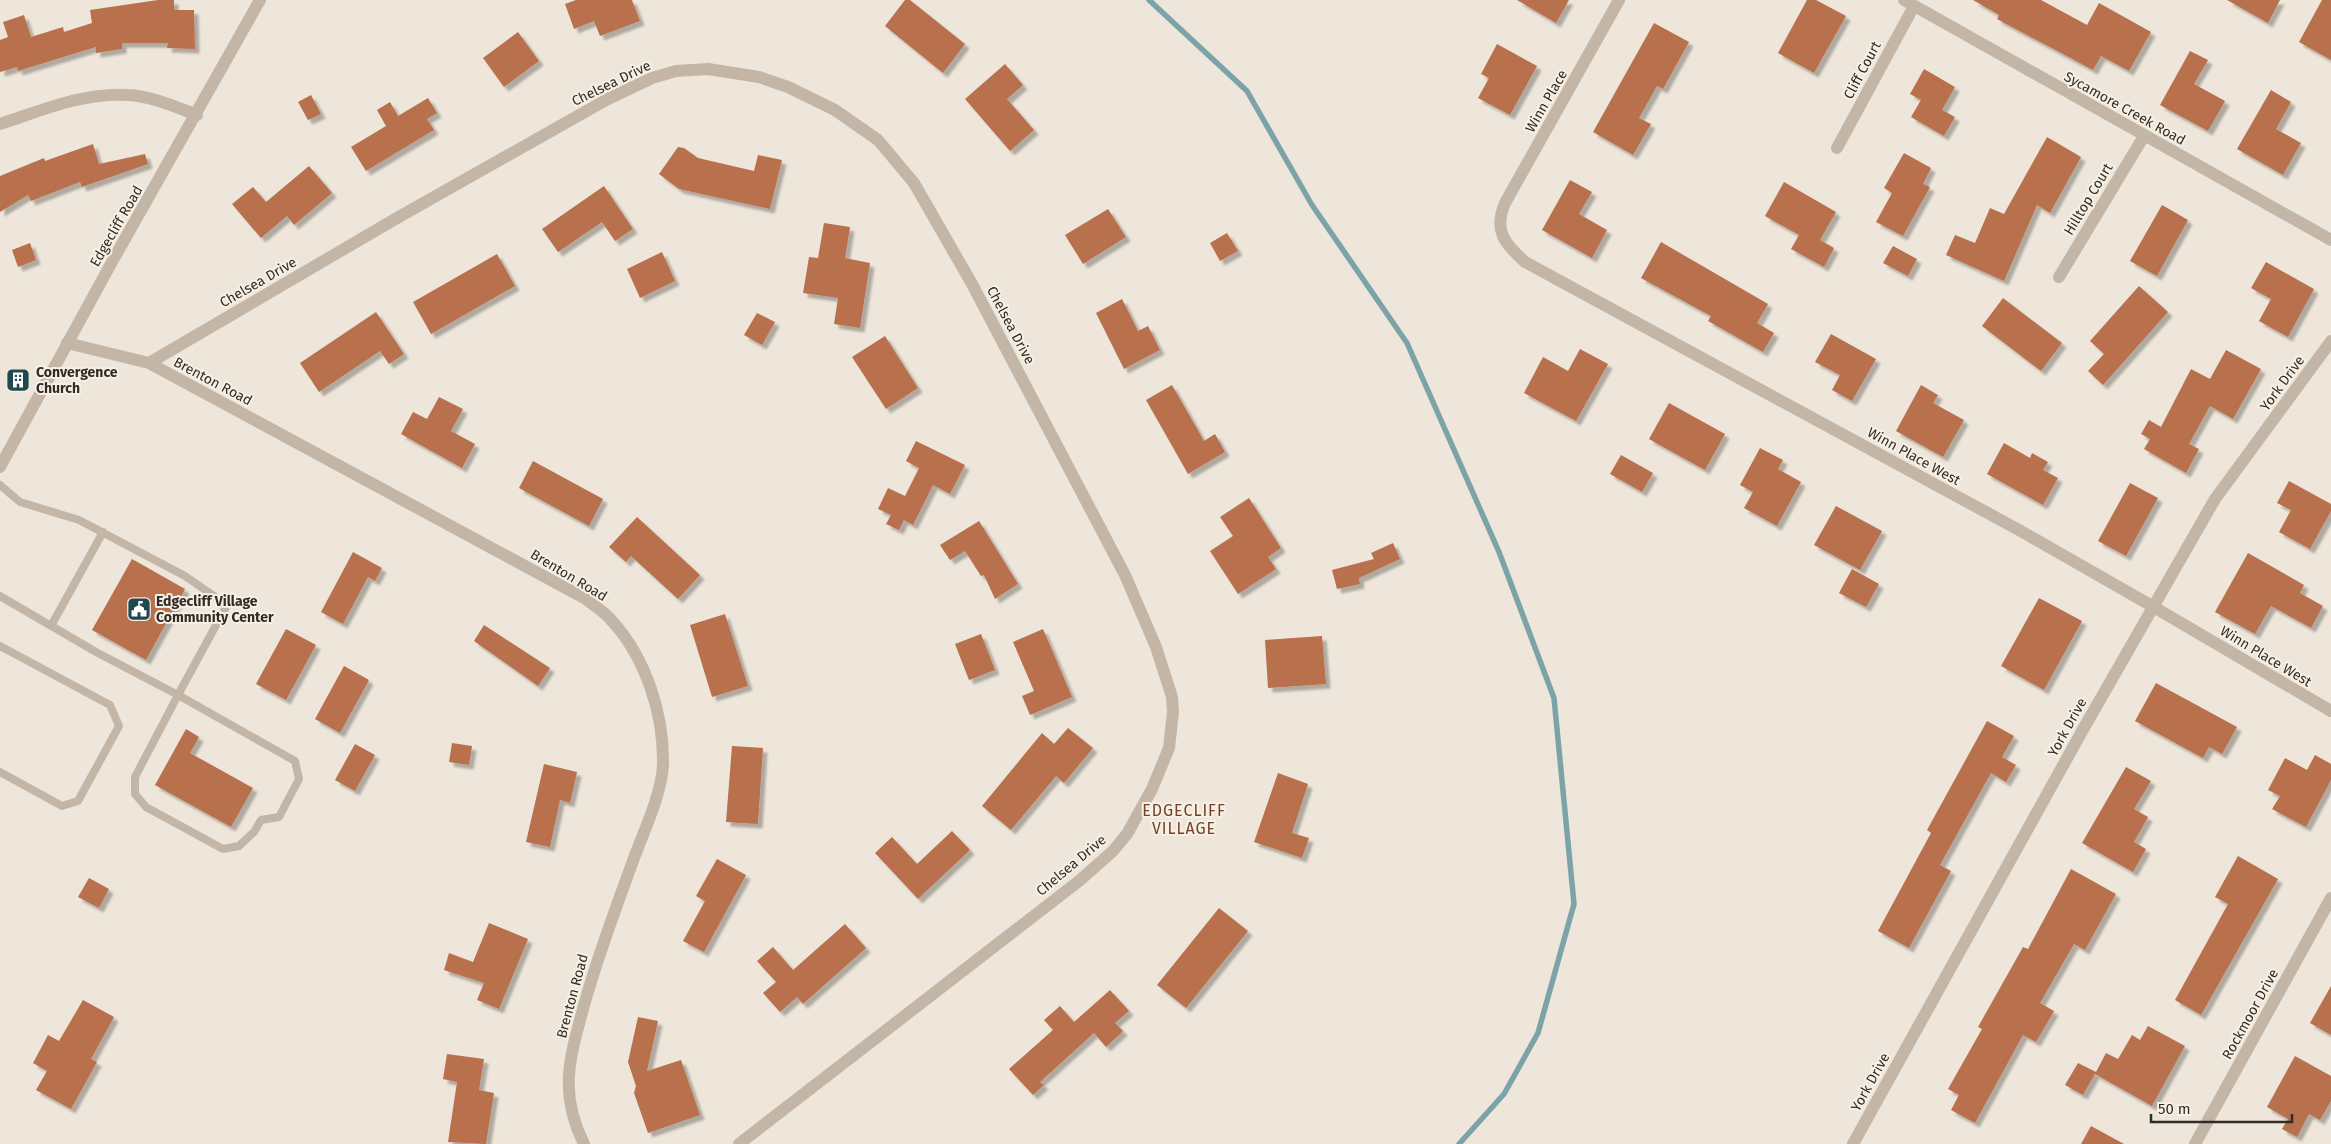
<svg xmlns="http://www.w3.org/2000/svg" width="2331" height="1144" font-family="'Fira Sans',sans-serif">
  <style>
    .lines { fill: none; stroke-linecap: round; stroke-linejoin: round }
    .stream { stroke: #7ca3a7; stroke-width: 5.5 }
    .building { fill: #b86f4e; filter: url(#shadow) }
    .service { stroke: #c4b6a7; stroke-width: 8 }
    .minor { stroke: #c4b6a7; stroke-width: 12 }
    .tertiary { stroke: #c4b6a7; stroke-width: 12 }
    .labels { text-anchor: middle; stroke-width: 4; stroke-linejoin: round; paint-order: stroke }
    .street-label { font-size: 14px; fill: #322b27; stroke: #f6f0e5 }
    .poi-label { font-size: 14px; font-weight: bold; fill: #322b27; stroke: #f6f0e5; text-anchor: start }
    .quarter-label { font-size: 16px; letter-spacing: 1px; fill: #774129; stroke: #f6f0e5 }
  </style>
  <defs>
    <filter id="shadow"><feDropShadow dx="4.5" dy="4.5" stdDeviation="1" flood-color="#0004"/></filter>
  </defs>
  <rect width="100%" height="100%" fill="#eee6da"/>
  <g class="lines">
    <path class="stream" d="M1149,0L1247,91L1312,205L1407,343L1499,552L1554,698L1574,904L1538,1033L1504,1094L1459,1144"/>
  </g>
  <path class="building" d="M158,0H174V10H194L195,49L167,48L168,43H122V49L96,53V47L18,71L17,67L0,72V40L8,37L3,22L24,15L31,37L63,27L64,32L92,23L90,10Z
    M576,0H632L640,21L600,36L594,21L574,29L565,4Z
    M905,0H910L965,44L943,73L885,26Z
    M1517,0H1569L1556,23Z
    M1807,0H1816L1846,16L1814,73L1778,53Z
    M1973,0H2041L2087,25L2099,3L2151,32L2129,71L2101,56L2093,70L1997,19L1999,15Z
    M2227,0H2280L2268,23Z
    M2322,0H2331V60L2299,42Z
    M1654,23L1689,42L1663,89L1657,86L1639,118L1651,124L1633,155L1593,132Z
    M518,32L539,61L504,87L483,58Z
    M1497,44L1537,66L1510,115L1478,98L1489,78L1481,74Z
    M2190,51L2208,60L2194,84L2225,101L2208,131L2160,105Z
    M1005,64L1023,85L1007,99L1034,130L1010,151L965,99Z
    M1924,69L1955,87L1942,110L1955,117L1944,136L1911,117L1921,100L1910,94Z
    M2271,90L2291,102L2276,129L2301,143L2283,175L2237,149Z
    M311,95L321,114L308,120L298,102Z
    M428,98L437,113L427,119L434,130L366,171L351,147L386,126L377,110L390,102L398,116Z
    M2047,137L2081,157L2050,213L2037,205L2004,281L1946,255L1955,235L1975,243L1990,208L2004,214Z
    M93,144L99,164L145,154L148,164L82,187L80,182L31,201L28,195L0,212V176L44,158L45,161Z
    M678,147L684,148L698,158L754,171L758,155L782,160L770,209L679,189L659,174Z
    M1904,153L1931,168L1923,184L1930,187L1903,236L1876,222L1892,193L1884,188Z
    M309,166L332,193L294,225L287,216L261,238L232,204L253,187L266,202Z
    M1570,180L1592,192L1579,214L1607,230L1592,258L1542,230Z
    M1784,182L1836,212L1820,240L1834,248L1824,267L1791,249L1799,235L1765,216Z
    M604,186L633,229L615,241L602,222L558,252L542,229Z
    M2162,205L2188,220L2157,276L2130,261Z
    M1108,209L1126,237L1083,264L1065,235Z
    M824,223L850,227L845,258L870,263L860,328L834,324L838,298L803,293L809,257L818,258Z
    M1227,233L1238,251L1220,261L1210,243Z
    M1661,242L1768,304L1757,323L1774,333L1763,352L1708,321L1711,316L1641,278Z
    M30,243L36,260L18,267L12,250Z
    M1893,246L1917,259L1908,276L1883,263Z
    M662,252L675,281L640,298L627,269Z
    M497,254L515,286L431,334L413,302Z
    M2266,262L2314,289L2288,337L2259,321L2271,299L2251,288Z
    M2139,286L2168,312L2103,385L2088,371L2104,354L2090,341Z
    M2003,298L2062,343L2041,371L1982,326Z
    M1122,299L1138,331L1148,326L1160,350L1124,369L1096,313Z
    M376,312L404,354L389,364L380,351L319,392L300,363Z
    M757,313L775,322L762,345L744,335Z
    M1831,334L1876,359L1852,401L1832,390L1840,375L1815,362Z
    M885,336L918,388L886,409L852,357Z
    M1580,349L1608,364L1576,421L1524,393L1543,357L1568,371Z
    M2226,350L2261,369L2233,419L2210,406L2189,444L2199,449L2186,473L2144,449L2150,439L2141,434L2149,420L2161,427L2191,369L2210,379Z
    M1172,385L1204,441L1215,434L1225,452L1188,474L1146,400Z
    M1921,385L1938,395L1933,403L1964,420L1943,457L1896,431Z
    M439,397L463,409L451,431L475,444L462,468L401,434L413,412L427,419Z
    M1669,403L1725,434L1705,470L1649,439Z
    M916,441L965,465L950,494L933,485L913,525L904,520L899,530L886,524L891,515L878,509L888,488L905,496L919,468L906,461Z
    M2004,443L2030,458L2032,453L2048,462L2043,470L2058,478L2043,505L1987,474Z
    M1760,448L1783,460L1778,469L1801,482L1777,526L1744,508L1753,492L1740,485Z
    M1621,455L1653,473L1642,492L1610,474Z
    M533,461L603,499L589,526L519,488Z
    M2289,481L2331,504V511L2310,549L2279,532L2291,510L2277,503Z
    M2130,483L2158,498L2126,556L2098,541Z
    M1249,498L1281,548L1268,557L1276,569L1238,594L1210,551L1233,536L1220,517Z
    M1836,506L1882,531L1860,570L1814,545Z
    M637,517L700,575L678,599L631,556L626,562L609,547Z
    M979,521L1018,584L995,599L984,575L981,576L965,551L950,560L940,545Z
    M1393,543L1400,559L1359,578L1360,584L1337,589L1332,570L1374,559L1371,553Z
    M353,552L382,568L375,581L368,577L343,624L321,612Z
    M2248,553L2304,585L2300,593L2323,606L2311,628L2271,606L2255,634L2215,612Z
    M132,559L185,589L146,660L92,630Z
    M1852,569L1879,584L1866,607L1839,593Z
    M2039,598L2082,621L2044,690L2001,666Z
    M725,614L748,686L712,697L690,625Z
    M484,625L550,668L538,686L474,641Z
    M286,629L316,645L286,700L256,684Z
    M1043,629L1072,697L1030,715L1022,696L1034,691L1013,642Z
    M981,634L995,670L969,680L955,644Z
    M1322,636L1326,684L1268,688L1265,640Z
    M344,666L369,680L340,733L315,719Z
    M2156,683L2237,727L2222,754L2209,747L2203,758L2135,721Z
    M1987,721L2014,736L2002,757L2016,765L2006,782L1991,773L1940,865L1951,871L1909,948L1878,931L1931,833L1927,830Z
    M1068,728L1093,748L1064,783L1056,776L1011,830L982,806L1042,733L1054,744Z
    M186,729L199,737L190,753L253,788L231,827L155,785Z
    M452,743L472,746L469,765L449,762Z
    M355,744L375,755L355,791L335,780Z
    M732,746L763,748L758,824L726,822Z
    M2315,755L2331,764V780L2306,827L2272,809L2280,796L2268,790L2285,758L2307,770Z
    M544,764L577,772L570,803L560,800L550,847L526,842Z
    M2126,767L2151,781L2134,809L2148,817L2134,842L2146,849L2133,872L2082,843Z
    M1278,773L1308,784L1292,833L1309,838L1302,858L1254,842Z
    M952,831L970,850L918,899L875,853L892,837L917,864Z
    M2238,856L2278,879L2201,1015L2175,1000L2228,904L2215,897Z
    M717,859L746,875L704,952L683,941L705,901L696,896Z
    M2071,869L2116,894L2085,950L2074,944L2040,1003L2054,1011L2036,1042L2023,1035L1975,1123L1951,1110L1959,1095L1948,1089L1982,1029L1978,1027L2023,947L2028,949Z
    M89,878L109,889L99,908L78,897Z
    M1219,908L1248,931L1186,1008L1157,985Z
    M489,923L528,939L499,1009L477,1000L484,983L444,970L449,953L473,962Z
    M845,924L866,948L803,1004L797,997L780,1012L763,993L776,982L757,961L773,947L793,970Z
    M2331,986V1035L2310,1023Z
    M1110,990L1129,1011L1115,1023L1123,1031L1106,1047L1094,1033L1040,1082L1044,1085L1033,1095L1009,1069L1053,1030L1044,1020L1060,1006L1074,1022Z
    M83,1000L114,1017L91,1059L97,1062L71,1109L36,1090L47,1071L33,1063L48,1035L59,1041Z
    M638,1017L658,1021L647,1071L681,1060L700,1115L648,1133L634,1093L636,1086L628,1062Z
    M2148,1026L2185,1046L2152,1106L2095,1074L2083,1095L2065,1085L2078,1063L2096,1072L2106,1053L2118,1059L2132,1035L2140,1040Z
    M447,1054L484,1059L479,1090L494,1093L486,1144L448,1142L457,1082L443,1079Z
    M2295,1056L2331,1076V1101L2320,1120L2309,1114L2297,1137L2282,1129L2288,1119L2267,1107Z
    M2091,1126L2124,1144H2081Z"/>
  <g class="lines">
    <path class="service" d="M0,485L20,502L79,520L185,576L227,605L178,695L96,652L0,596
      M51,626L103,532
      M0,646L110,705L119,726L78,801L62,806L0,772
      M178,695L295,761L299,779L279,817L261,820L254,832L239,846L223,849L146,807L135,794V777Z"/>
    <path class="minor" d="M1619,0L1505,203C1493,231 1505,244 1525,262L2019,530L2152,606L2331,711
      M1904,0L2331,240
      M0,124C40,111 84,92 127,95C151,96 174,106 197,115
      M1837,148L1914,6
      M2059,277L2144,136
      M67,343L149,363L586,599C594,606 605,612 612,621C646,658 664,715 663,764C662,793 644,831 634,858C616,908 597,957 583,1009C569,1060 559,1094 584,1144
      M149,363L397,218L606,100L652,78L676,71L708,69L759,77L788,87L835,110L878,140L914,183L972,284L1125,575L1156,647L1172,697L1173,712L1169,748L1152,789L1127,834L1113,851L1079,881L739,1144
      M1853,1144L2081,733L2215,499L2331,341
      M2195,1144L2331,898"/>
    <path class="tertiary" d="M0,467L113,260L260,0"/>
  </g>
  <defs>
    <g id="building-square" transform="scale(1.25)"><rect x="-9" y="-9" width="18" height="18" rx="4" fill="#21484e" stroke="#f6f0e5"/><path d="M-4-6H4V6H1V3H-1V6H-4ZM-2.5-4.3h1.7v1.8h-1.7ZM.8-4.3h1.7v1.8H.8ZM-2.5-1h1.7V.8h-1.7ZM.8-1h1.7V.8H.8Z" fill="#fff"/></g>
    <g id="civic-square" transform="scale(1.25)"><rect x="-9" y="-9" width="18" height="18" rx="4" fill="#21484e" stroke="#f6f0e5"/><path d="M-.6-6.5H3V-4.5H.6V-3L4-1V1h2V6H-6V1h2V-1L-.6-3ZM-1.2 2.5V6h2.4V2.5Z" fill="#fff"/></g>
  </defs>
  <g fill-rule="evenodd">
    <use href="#building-square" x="18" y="380"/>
    <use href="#civic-square" x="139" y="609"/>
  </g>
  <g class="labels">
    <g class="street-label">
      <text transform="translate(1862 70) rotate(-62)" y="5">Cliff Court</text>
      <text transform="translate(611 83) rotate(-26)" y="5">Chelsea Drive</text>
      <text transform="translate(1546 101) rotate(-60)" y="5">Winn Place</text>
      <text transform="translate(2125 108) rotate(29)" y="5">Sycamore Creek Road</text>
      <text transform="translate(2088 199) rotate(-59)" y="5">Hilltop Court</text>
      <text transform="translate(116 226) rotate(-60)" y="5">Edgecliff Road</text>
      <text transform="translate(258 282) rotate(-30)" y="5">Chelsea Drive</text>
      <text transform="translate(1011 325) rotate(62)" y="5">Chelsea Drive</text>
      <text transform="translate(213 381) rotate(28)" y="5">Brenton Road</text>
      <text transform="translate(2282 383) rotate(-54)" y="5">York Drive</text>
      <text transform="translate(1914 456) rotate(29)" y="5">Winn Place West</text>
      <text transform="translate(569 575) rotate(31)" y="5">Brenton Road</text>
      <text transform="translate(2266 656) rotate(31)" y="5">Winn Place West</text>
      <text transform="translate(2067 727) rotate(-61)" y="5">York Drive</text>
      <text transform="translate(1071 865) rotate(-40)" y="5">Chelsea Drive</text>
      <text transform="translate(572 996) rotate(-75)" y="5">Brenton Road</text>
      <text transform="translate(2250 1014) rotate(-61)" y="5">Rockmoor Drive</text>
      <text transform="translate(1870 1082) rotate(-61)" y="5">York Drive</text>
    </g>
    <g class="poi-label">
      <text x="36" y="377">Convergence<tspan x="36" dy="16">Church</tspan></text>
      <text x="156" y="606">Edgecliff Village<tspan x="156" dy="16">Community Center</tspan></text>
    </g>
    <g class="quarter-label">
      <text x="1184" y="816">EDGECLIFF<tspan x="1184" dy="18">VILLAGE</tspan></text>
    </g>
  </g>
  <path d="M2151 1114v8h141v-8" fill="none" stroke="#322b27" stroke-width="2.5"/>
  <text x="2158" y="1114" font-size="15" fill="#322b27" stroke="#f6f0e5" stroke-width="4" paint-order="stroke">50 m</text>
</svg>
